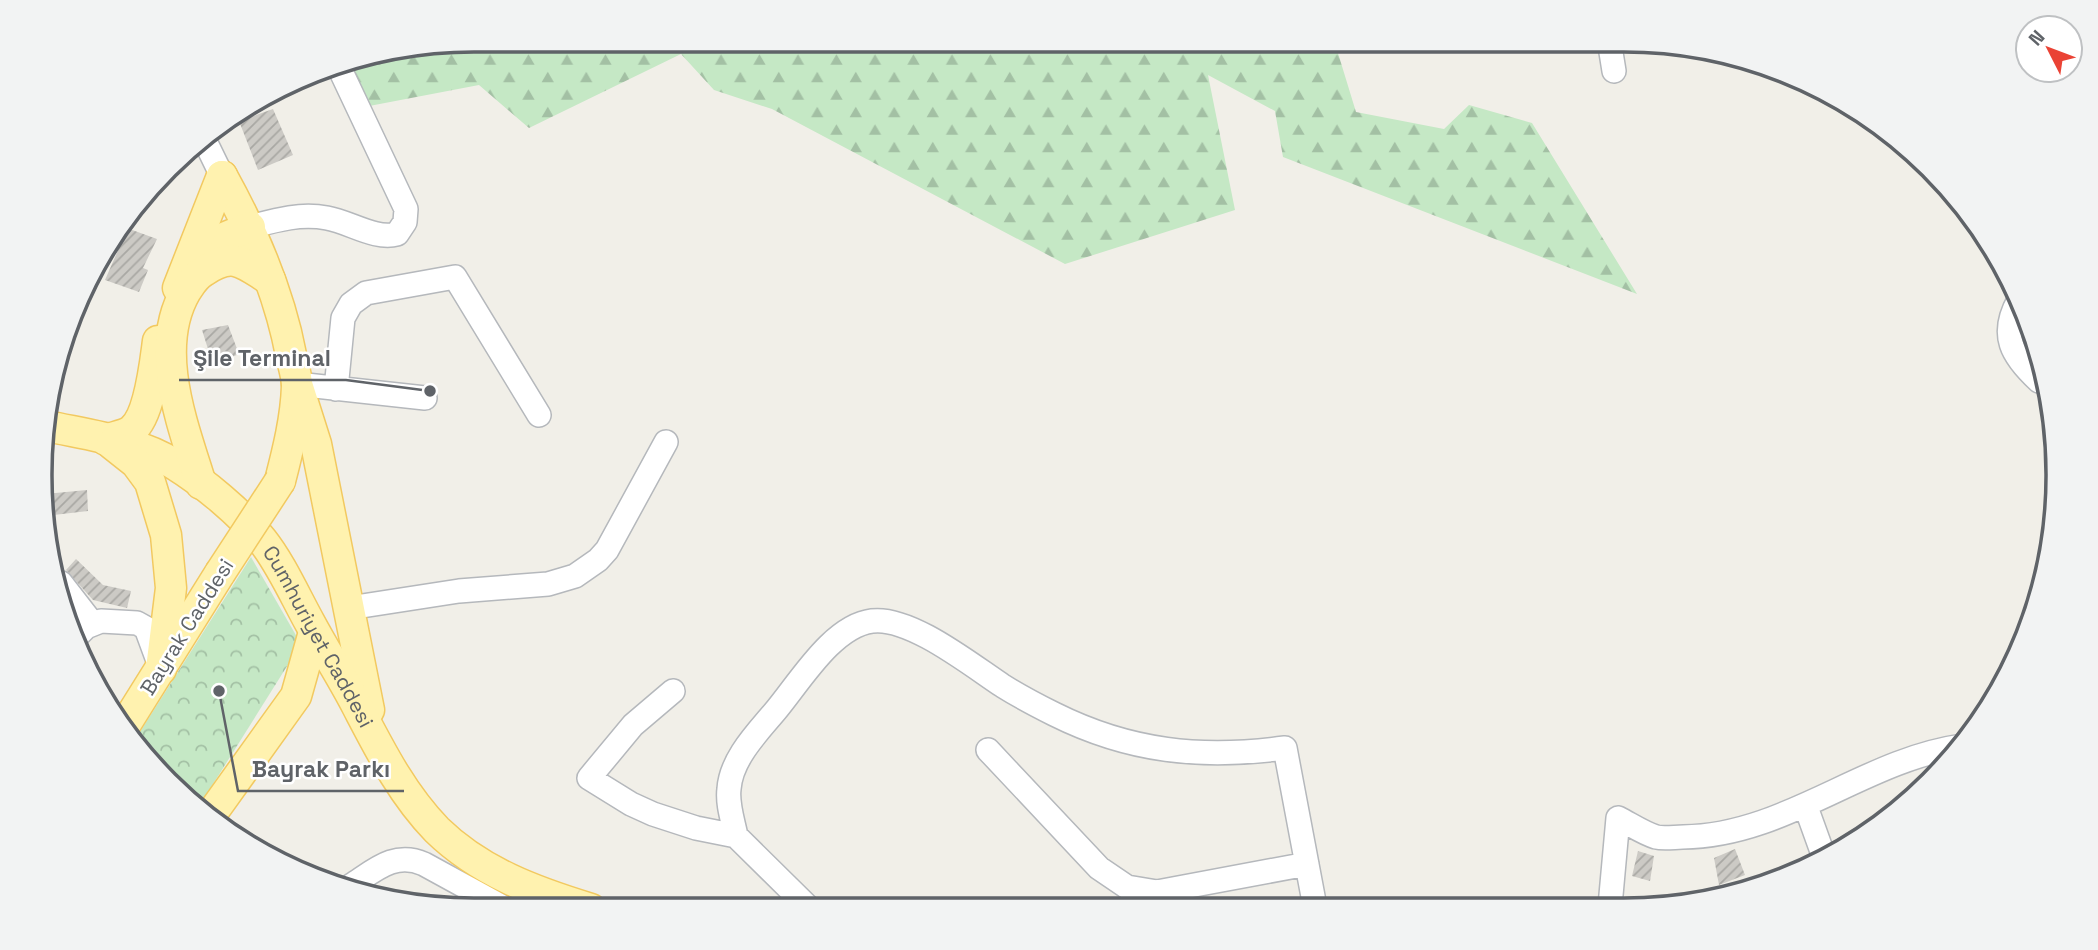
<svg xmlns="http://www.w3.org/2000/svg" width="2098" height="950" font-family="'Space Grotesk',sans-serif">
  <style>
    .forest { fill: url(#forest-firs) }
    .park { fill: url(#park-crowns) }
    .building { fill: url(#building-hatch) }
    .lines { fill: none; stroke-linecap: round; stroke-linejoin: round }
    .minor-casing { stroke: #b5b8bc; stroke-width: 26 }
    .major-casing { stroke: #f2c960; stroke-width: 33 }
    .minor { stroke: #fff; stroke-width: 23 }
    .major { stroke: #fff2af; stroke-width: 30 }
    .major-bridge-casing { stroke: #f2c960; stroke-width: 33; stroke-linecap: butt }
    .major-bridge { stroke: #fff2af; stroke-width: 30 }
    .labels { text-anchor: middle; stroke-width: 5; stroke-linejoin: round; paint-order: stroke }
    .street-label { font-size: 21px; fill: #5f6368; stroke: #fff }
    .rim { fill: none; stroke: #5f6368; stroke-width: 3.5 }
    .leader { fill: none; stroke: #5f6368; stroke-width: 2.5 }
    .callout-dot { fill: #5f6368; stroke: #fff; stroke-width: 2.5 }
    .callout-label { font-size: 23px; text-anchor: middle; font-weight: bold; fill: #5f6368; stroke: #fff; stroke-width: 5; stroke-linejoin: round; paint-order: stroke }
  </style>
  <defs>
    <pattern id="forest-firs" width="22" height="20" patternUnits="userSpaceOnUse" patternTransform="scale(1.75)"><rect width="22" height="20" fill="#c5e8c5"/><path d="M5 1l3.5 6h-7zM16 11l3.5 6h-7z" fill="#a3c0a4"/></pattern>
    <pattern id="park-crowns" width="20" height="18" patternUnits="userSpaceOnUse" patternTransform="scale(1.75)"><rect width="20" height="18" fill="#c5e8c5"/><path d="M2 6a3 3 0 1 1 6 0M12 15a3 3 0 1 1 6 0" fill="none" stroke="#a3c0a4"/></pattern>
    <pattern id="building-hatch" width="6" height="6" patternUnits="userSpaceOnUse" patternTransform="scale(1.75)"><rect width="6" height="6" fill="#cccac5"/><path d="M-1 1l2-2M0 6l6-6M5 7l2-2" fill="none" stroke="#a9a8a4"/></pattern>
  </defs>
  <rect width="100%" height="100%" fill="#f1efe8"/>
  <path class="forest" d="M475,40H1334L1356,112L1444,129L1469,105L1532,123L1637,294L1283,157L1275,111L1208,75L1235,210L1065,264L772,109L714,90L681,54L529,128L479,85L364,107L347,61Z"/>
  <path class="park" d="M251,557L301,644L198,808L189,802L136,738Z"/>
  <path class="building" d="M273,109L293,155L258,170L239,121Z
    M124,227L157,239L143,268L148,270L139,292L105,280L119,248L114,246Z
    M228,325L239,354L213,365L202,330Z
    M87,490L88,511L45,516V494Z
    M76,559L103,585L131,591L127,608L93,600L66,570Z
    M1735,849L1745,875L1719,885L1714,858Z
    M1638,851L1654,856L1650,881L1632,876Z"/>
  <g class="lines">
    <g class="minor-casing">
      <path id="minor" d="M1609,40L1614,71
        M204,139L222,176
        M250,227C276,220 300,213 327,218C350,222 375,240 397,234L405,222L406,209L337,63
        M2019,300C1999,335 2012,356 2039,381
        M297,384L425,398
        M336,389L343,318L351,304L366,293L455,277L539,415
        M61,583L92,623
        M349,608L459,591L548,584L575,576L598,560L607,550L666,442
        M79,634L86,627L101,621L137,623L146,628L160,666
        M673,691L633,725L589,778L631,804L653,814L696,828L736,836L810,909
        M988,750L1099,868L1127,887L1157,892L1307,864
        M1806,807L1824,857
        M736,836C733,821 727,804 729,789C731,758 759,731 777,709C801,680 833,626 872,621C910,616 971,665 1003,686C1019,696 1036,705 1054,714C1130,752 1201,759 1285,748L1315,907
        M352,885C375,870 395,851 424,864L508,910
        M1610,906L1618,818C1630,824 1643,833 1656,837C1664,839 1675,837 1683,837C1785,836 1863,760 1962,746"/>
    </g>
    <g class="major-casing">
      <g id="major">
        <path d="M222,176C253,232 279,291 291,355C293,365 297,376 297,386C296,418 288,450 280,481"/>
        <path d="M192,264L214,242L250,227"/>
        <path d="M178,288L222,176"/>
        <path d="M297,384L316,444L369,710"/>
        <path id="s1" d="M47,426C88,435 138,441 174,464C203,482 241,513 262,540C281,564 295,596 310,623C325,651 342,677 357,706C380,750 402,794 437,830C480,872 535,892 591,909"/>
        <path d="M106,440C113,437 126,435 132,430C150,415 155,363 158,341"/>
        <path d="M112,444L136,463L150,482L166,535L171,588L161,669"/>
        <path d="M201,484C183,425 152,349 186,291C192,282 195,276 204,271C234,251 243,263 270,280"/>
        <path d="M125,725L220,573"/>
        <path d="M210,816L296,696L314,632"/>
      </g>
    </g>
    <use href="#minor" class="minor"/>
    <use href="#major" class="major"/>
    <g class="major-bridge-casing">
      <path id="major-bridge" d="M220,573L280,481"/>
    </g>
    <use href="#major-bridge" class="major-bridge"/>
  </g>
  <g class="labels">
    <g class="street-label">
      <text transform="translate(187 627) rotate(-58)" y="7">Bayrak Caddesi</text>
      <text dy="7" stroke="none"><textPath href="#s1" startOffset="362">Cumhuriyet Caddesi</textPath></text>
    </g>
  </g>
  <path d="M0 0H2098V950H0ZM474 52H1624A422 422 0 0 1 2046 474V476A422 422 0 0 1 1624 898H474A422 422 0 0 1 52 476V474A422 422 0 0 1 474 52Z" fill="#f2f3f3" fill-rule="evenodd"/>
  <path class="rim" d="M474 52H1624A422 422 0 0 1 2046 474V476A422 422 0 0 1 1624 898H474A422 422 0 0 1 52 476V474A422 422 0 0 1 474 52Z"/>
  <path class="leader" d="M430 391L346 380H179M219 691L238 791H404"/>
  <g class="callout-dot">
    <circle cx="430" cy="391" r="7"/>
    <circle cx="219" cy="691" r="7"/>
  </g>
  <g class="callout-label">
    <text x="262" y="366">Şile Terminal</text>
    <text x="321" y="777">Bayrak Parkı</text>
  </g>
  <g transform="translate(2049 49) rotate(312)"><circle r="33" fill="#ffffff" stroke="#bfc1c3" stroke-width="2"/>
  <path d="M0-5L12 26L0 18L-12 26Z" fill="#ea4335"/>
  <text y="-10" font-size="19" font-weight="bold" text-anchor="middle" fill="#5f6368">N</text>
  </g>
</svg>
